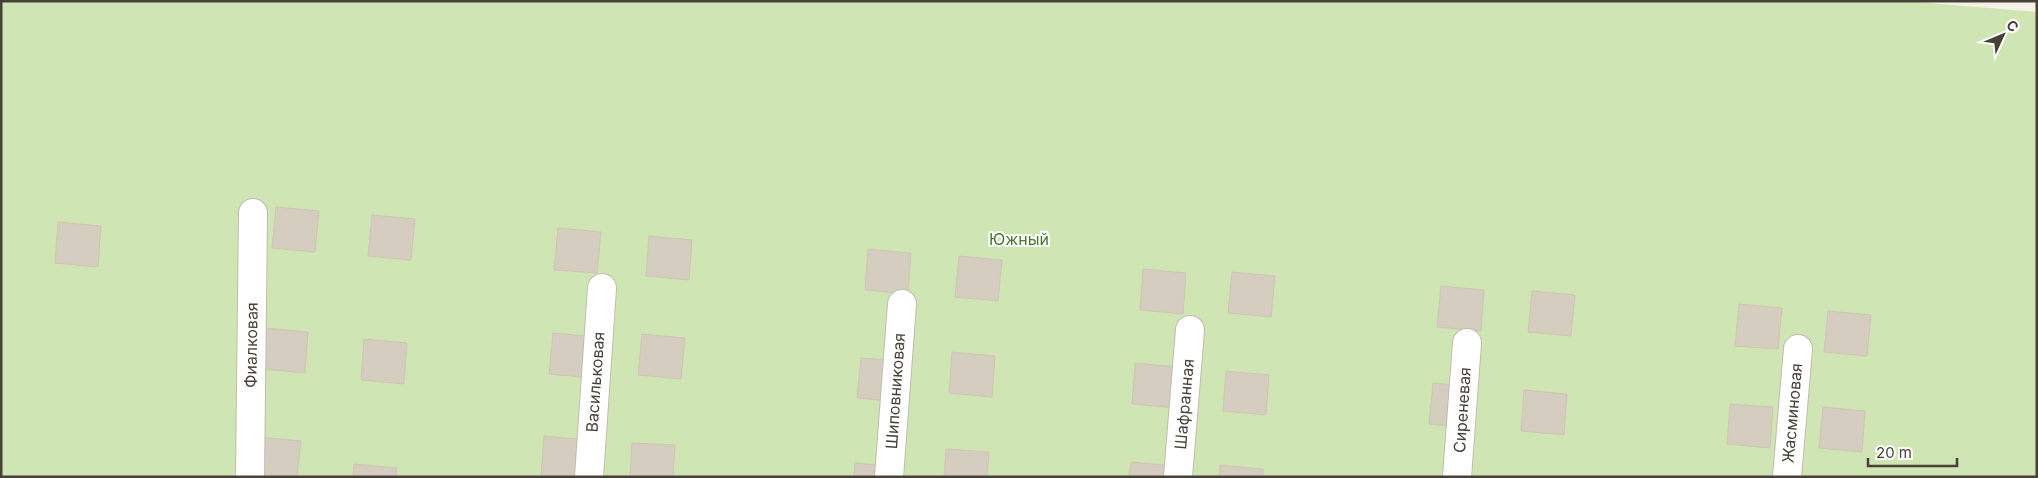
<svg xmlns="http://www.w3.org/2000/svg" width="2038" height="478" font-family="Inter,sans-serif">
  <style>
    .green { fill: #cfe6b4 }
    .building { fill: #d5cdbf; stroke: #d0c4b2 }
    .lines { fill: none; stroke-linecap: round; stroke-linejoin: round }
    .minor-casing { stroke: #c2bbaf; stroke-width: 30 }
    .minor { stroke: #fff; stroke-width: 28 }
    .labels { text-anchor: middle; stroke-width: 4; stroke-linejoin: round; paint-order: stroke }
    .park-label { font-size: 16px; fill: #48772d; stroke: #fff }
    .street-label { font-size: 16px; fill: #474138; stroke: #fff }
  </style>
  <rect width="100%" height="100%" fill="#f4f1e9"/>
  <path class="green" d="M1,1H1903L2037,12V477H1Z"/>
  <path class="building" d="M276,207L319,211L315,252L272,248Z
    M372,215L415,219L411,260L368,256Z
    M58,222L101,226L98,267L55,263Z
    M558,228L601,232L597,273L554,270Z
    M649,236L692,240L689,280L646,276Z
    M868,249L911,253L908,294L865,290Z
    M959,256L1002,260L998,301L955,297Z
    M1143,269L1186,273L1183,314L1140,310Z
    M1232,272L1275,276L1271,317L1228,313Z
    M1441,286L1484,290L1481,331L1437,327Z
    M1532,291L1575,295L1571,336L1528,332Z
    M1739,304L1782,308L1778,349L1735,346Z
    M1828,311L1871,315L1867,356L1824,352Z
    M266,328L308,332L305,373L262,369Z
    M553,333L596,337L592,378L549,374Z
    M642,334L685,338L681,379L638,375Z
    M364,339L407,343L404,384L361,380Z
    M952,352L995,356L992,397L949,393Z
    M861,358L904,361L900,402L857,398Z
    M1135,363L1178,367L1175,408L1132,404Z
    M1226,371L1269,375L1266,415L1223,411Z
    M1433,383L1476,387L1472,428L1429,424Z
    M1524,390L1567,394L1564,435L1521,431Z
    M1730,404L1773,407L1770,448L1727,444Z
    M1823,407L1865,411L1862,452L1819,448Z
    M544,436L587,440L584,477H541Z
    M258,437L301,441L297,477H254Z
    M632,443L675,445L673,477H630Z
    M946,449L989,452L987,477H944Z
    M1131,462L1174,466L1173,477H1129Z
    M855,463L898,467L897,477H854Z
    M354,464L397,468L396,477H353Z
    M1220,465L1263,469V477H1219Z"/>
  <g class="lines">
    <g class="minor-casing">
      <path id="minor" d="M250,477L253,213
        M589,477L602,288
        M889,477L902,304
        M1178,477L1190,330
        M1457,477L1467,343
        M1787,477L1798,349"/>
    </g>
    <use href="#minor" class="minor"/>
  </g>
  <g class="labels">
    <g class="park-label">
      <text x="1019" y="245">Южный</text>
    </g>
    <g class="street-label">
      <text transform="translate(251 345) rotate(-89)" y="6">Фиалковая</text>
      <text transform="translate(595 382) rotate(-86)" y="6">Васильковая</text>
      <text transform="translate(895 391) rotate(-86)" y="6">Шиповниковая</text>
      <text transform="translate(1184 404) rotate(-85)" y="6">Шафранная</text>
      <text transform="translate(1462 410) rotate(-86)" y="6">Сиреневая</text>
      <text transform="translate(1792 413) rotate(-85)" y="6">Жасминовая</text>
    </g>
  </g>
  <rect width="2038" height="478" fill="none" stroke="#474138" stroke-width="5"/>
  <g transform="translate(2003 35) rotate(46)" stroke="#ffffff" stroke-width="4" paint-order="stroke">
  <path d="M0-4L9 19L0 12L-9 19Z" fill="#474138"/>
  <text y="-8" font-size="14" font-weight="bold" text-anchor="middle" fill="#474138">С</text>
  </g>
  <path d="M1868 458v8h89v-8" fill="none" stroke="#474138" stroke-width="2.5"/>
  <text x="1876" y="458" font-size="15" fill="#474138" stroke="#ffffff" stroke-width="4" paint-order="stroke">20 m</text>
</svg>
